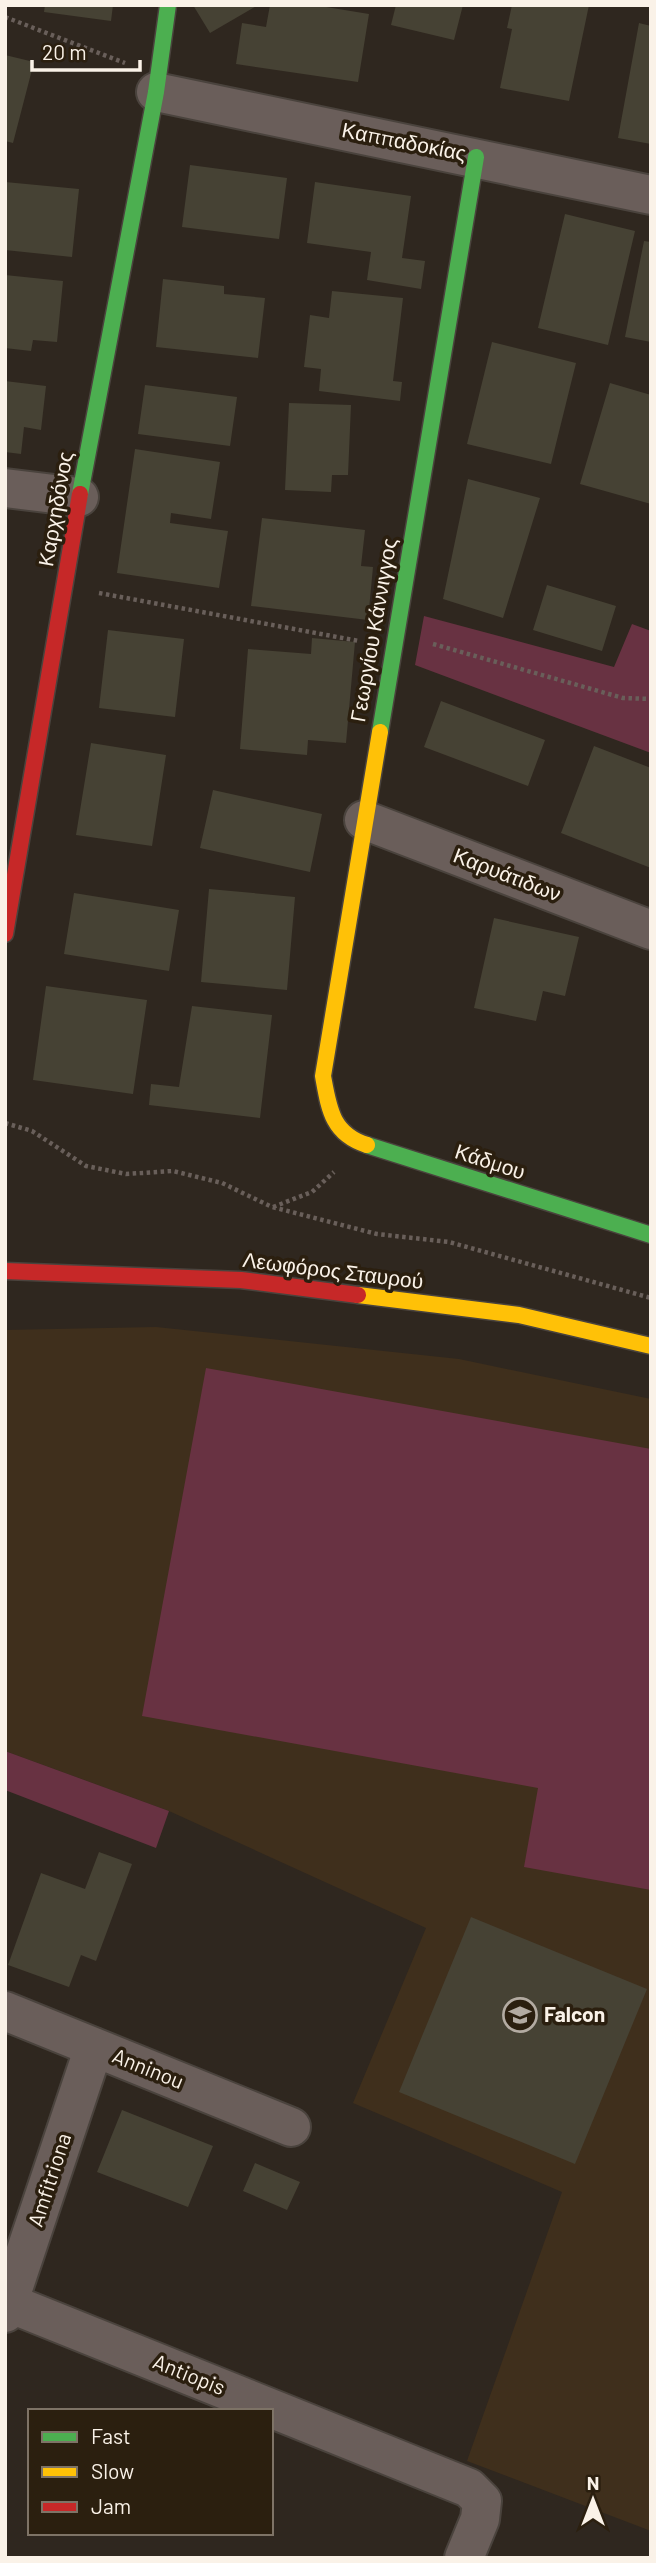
<svg xmlns="http://www.w3.org/2000/svg" width="656" height="2563" font-family="Barlow,sans-serif">
  <style>
    .built { fill: #3f2f1c }
    .green { fill: #683242 }
    .building { fill: #464234 }
    .lines { fill: none; stroke-linecap: round; stroke-linejoin: round }
    .street-casing { stroke: #4a433d; stroke-width: 42 }
    .fast-casing { stroke: #4a433d; stroke-width: 19 }
    .slow-casing { stroke: #4a433d; stroke-width: 19 }
    .jam-casing { stroke: #4a433d; stroke-width: 19 }
    .path { stroke: #695f5a; stroke-width: 4.5; stroke-dasharray: 3.5 3.5; stroke-linecap: butt }
    .street { stroke: #6a5e5a; stroke-width: 38 }
    .fast { stroke: #4caf50; stroke-width: 16 }
    .slow { stroke: #ffc107; stroke-width: 16 }
    .jam { stroke: #c62828; stroke-width: 16 }
    .labels { text-anchor: middle; stroke-width: 7; stroke-linejoin: round; paint-order: stroke }
    .street-label { font-size: 21px; fill: #faf2e8; stroke: #2b1f0f }
    .poi-label { font-size: 21px; font-weight: bold; fill: #faf2e8; stroke: #2b1f0f; text-anchor: start }
  </style>
  <rect width="100%" height="100%" fill="#2f271f"/>
  <path class="built" d="M156,1327L459,1359L651,1399V2531L467,2461L562,2192L353,2103L426,1928L169,1811L5,1751V1330Z"/>
  <path class="green" d="M424,616L614,667L632,624L651,631V753L415,665Z
    M206,1368L651,1449V1890L524,1867L538,1788L142,1716Z
    M5,1751L169,1811L156,1848L5,1790Z"/>
  <path class="building" d="M45,5H113L111,21L44,12Z
    M193,5H258L210,33Z
    M270,5H314L369,14L358,82L236,64L242,23L266,27Z
    M396,5H463L454,40L391,25Z
    M512,5H589L569,101L500,88L512,29L507,28Z
    M639,23L651,26V144L618,138Z
    M5,55L34,62L13,143L5,141Z
    M190,165L287,178L279,239L182,227Z
    M5,182L79,189L72,257L5,250Z
    M315,182L411,196L402,258L425,261L421,289L367,280L371,252L307,243Z
    M565,214L635,231L608,345L538,328Z
    M644,241L651,242V342L625,337Z
    M5,275L63,281L57,342L33,340L31,351L5,348Z
    M163,279L224,286V294L265,298L258,358L156,347Z
    M332,291L403,298L393,381L402,382L400,401L319,391L321,369L304,367L310,315L329,318Z
    M492,342L576,363L551,464L467,444Z
    M5,381L46,386L41,430L24,427L21,454L5,452Z
    M610,383L651,395V504L580,484Z
    M145,385L237,397L230,446L138,434Z
    M289,403L351,405L348,475H332L331,492L285,490Z
    M135,449L220,462L211,519L171,513L170,523L228,531L219,588L117,573Z
    M468,479L540,498L503,618L443,599Z
    M262,518L365,530L361,566L373,567L368,620L251,606Z
    M547,585L616,606L602,651L533,630Z
    M108,630L184,639L175,717L99,708Z
    M312,638L355,642L346,743L308,740L307,755L240,749L248,649L311,654Z
    M441,701L545,740L528,786L424,747Z
    M91,743L166,755L152,846L76,835Z
    M594,746L651,768V868L561,833Z
    M213,790L322,814L310,872L200,848Z
    M209,889L295,897L287,990L201,982Z
    M74,893L179,910L169,971L64,954Z
    M494,918L579,937L565,996L543,991L536,1021L474,1008Z
    M46,986L147,1000L133,1094L33,1080Z
    M192,1006L272,1015L260,1118L149,1105L151,1084L179,1087Z
    M99,1852L132,1864L96,1961L81,1955L69,1987L8,1965L41,1873L85,1889Z
    M471,1917L647,1989L575,2164L399,2092Z
    M122,2110L213,2146L188,2207L97,2172Z
    M255,2163L300,2182L287,2210L243,2191Z"/>
  <g class="lines">
    <g class="street-casing">
      <path id="street" d="M156,92L651,195
        M5,488L79,497
        M364,820L651,930
        M5,2011L291,2127
        M9,2303L469,2488L482,2501L480,2519L464,2558
        M5,2313L94,2047"/>
    </g>
    <g class="fast-casing">
      <path id="fast" d="M80,494L156,92L168,5
        M380,732L476,157
        M367,1145L651,1235"/>
    </g>
    <g class="slow-casing">
      <path id="slow" d="M367,1145C332,1134 329,1109 323,1076L380,732
        M358,1295L519,1315L651,1346"/>
    </g>
    <g class="jam-casing">
      <path id="jam" d="M5,934L80,494
        M5,1271L241,1280L358,1295"/>
    </g>
    <path class="path" d="M5,17L125,63
      M99,593L359,641
      M433,644L623,698L651,699
      M5,1123L32,1131L86,1166L126,1174L173,1171L222,1183L272,1207L377,1234L449,1242L651,1298
      M273,1207L312,1192L334,1172"/>
    <use href="#street" class="street"/>
    <use href="#fast" class="fast"/>
    <use href="#slow" class="slow"/>
    <use href="#jam" class="jam"/>
  </g>
  <defs>
    <g id="school-ring" transform="scale(1.75)"><circle r="9.5" fill="#2b1f0f" stroke="#b3aba2" stroke-width="1.5"/><path d="M0-5L7-2L0 1L-7-2ZM-4 1L0 2.5L4 1V4Q0 6-4 4Z" fill="#b3aba2"/></g>
  </defs>
  <g fill-rule="evenodd">
    <use href="#school-ring" x="520" y="2015"/>
  </g>
  <g class="labels">
    <g class="street-label">
      <text transform="translate(404 142) rotate(11)" y="7">Καππαδοκίας</text>
      <text transform="translate(56 509) rotate(-80)" y="7">Καρχηδόνος</text>
      <text transform="translate(374 630) rotate(-80)" y="7">Γεωργίου Κάννιγγος</text>
      <text transform="translate(507 875) rotate(21)" y="7">Καρυάτιδων</text>
      <text transform="translate(490 1162) rotate(18)" y="7">Κάδμου</text>
      <text transform="translate(333 1271) rotate(7)" y="7">Λεωφόρος Σταυρού</text>
      <text transform="translate(148 2069) rotate(22)" y="7">Anninou</text>
      <text transform="translate(50 2180) rotate(-72)" y="7">Amfitriona</text>
      <text transform="translate(189 2375) rotate(22)" y="7">Antiopis</text>
    </g>
    <g class="poi-label">
      <text x="544" y="2022">Falcon</text>
    </g>
  </g>
  <rect width="656" height="2563" fill="none" stroke="#faf2e8" stroke-width="14"/>
  <rect x="28" y="2409" width="245" height="126" fill="#2b1f0f" stroke="#7e7366" stroke-width="2"/>
  <rect x="42" y="2432" width="35" height="10" fill="#4caf50" stroke="#7e7366" stroke-width="2"/>
  <text x="91" y="2444" font-size="21" fill="#faf2e8">Fast</text>
  <rect x="42" y="2467" width="35" height="10" fill="#ffc107" stroke="#7e7366" stroke-width="2"/>
  <text x="91" y="2479" font-size="21" fill="#faf2e8">Slow</text>
  <rect x="42" y="2502" width="35" height="10" fill="#c62828" stroke="#7e7366" stroke-width="2"/>
  <text x="91" y="2514" font-size="21" fill="#faf2e8">Jam</text>
  <g transform="translate(593 2500)" stroke="#2b1f0f" stroke-width="5" paint-order="stroke">
  <path d="M0-5L12 26L0 18L-12 26Z" fill="#faf2e8"/>
  <text y="-10" font-size="19" font-weight="bold" text-anchor="middle" fill="#faf2e8">N</text>
  </g>
  <path d="M32 60v10h108v-10" fill="none" stroke="#faf2e8" stroke-width="3.5"/>
  <text x="42" y="60" font-size="21" fill="#faf2e8" stroke="#2b1f0f" stroke-width="5" paint-order="stroke">20 m</text>
</svg>
